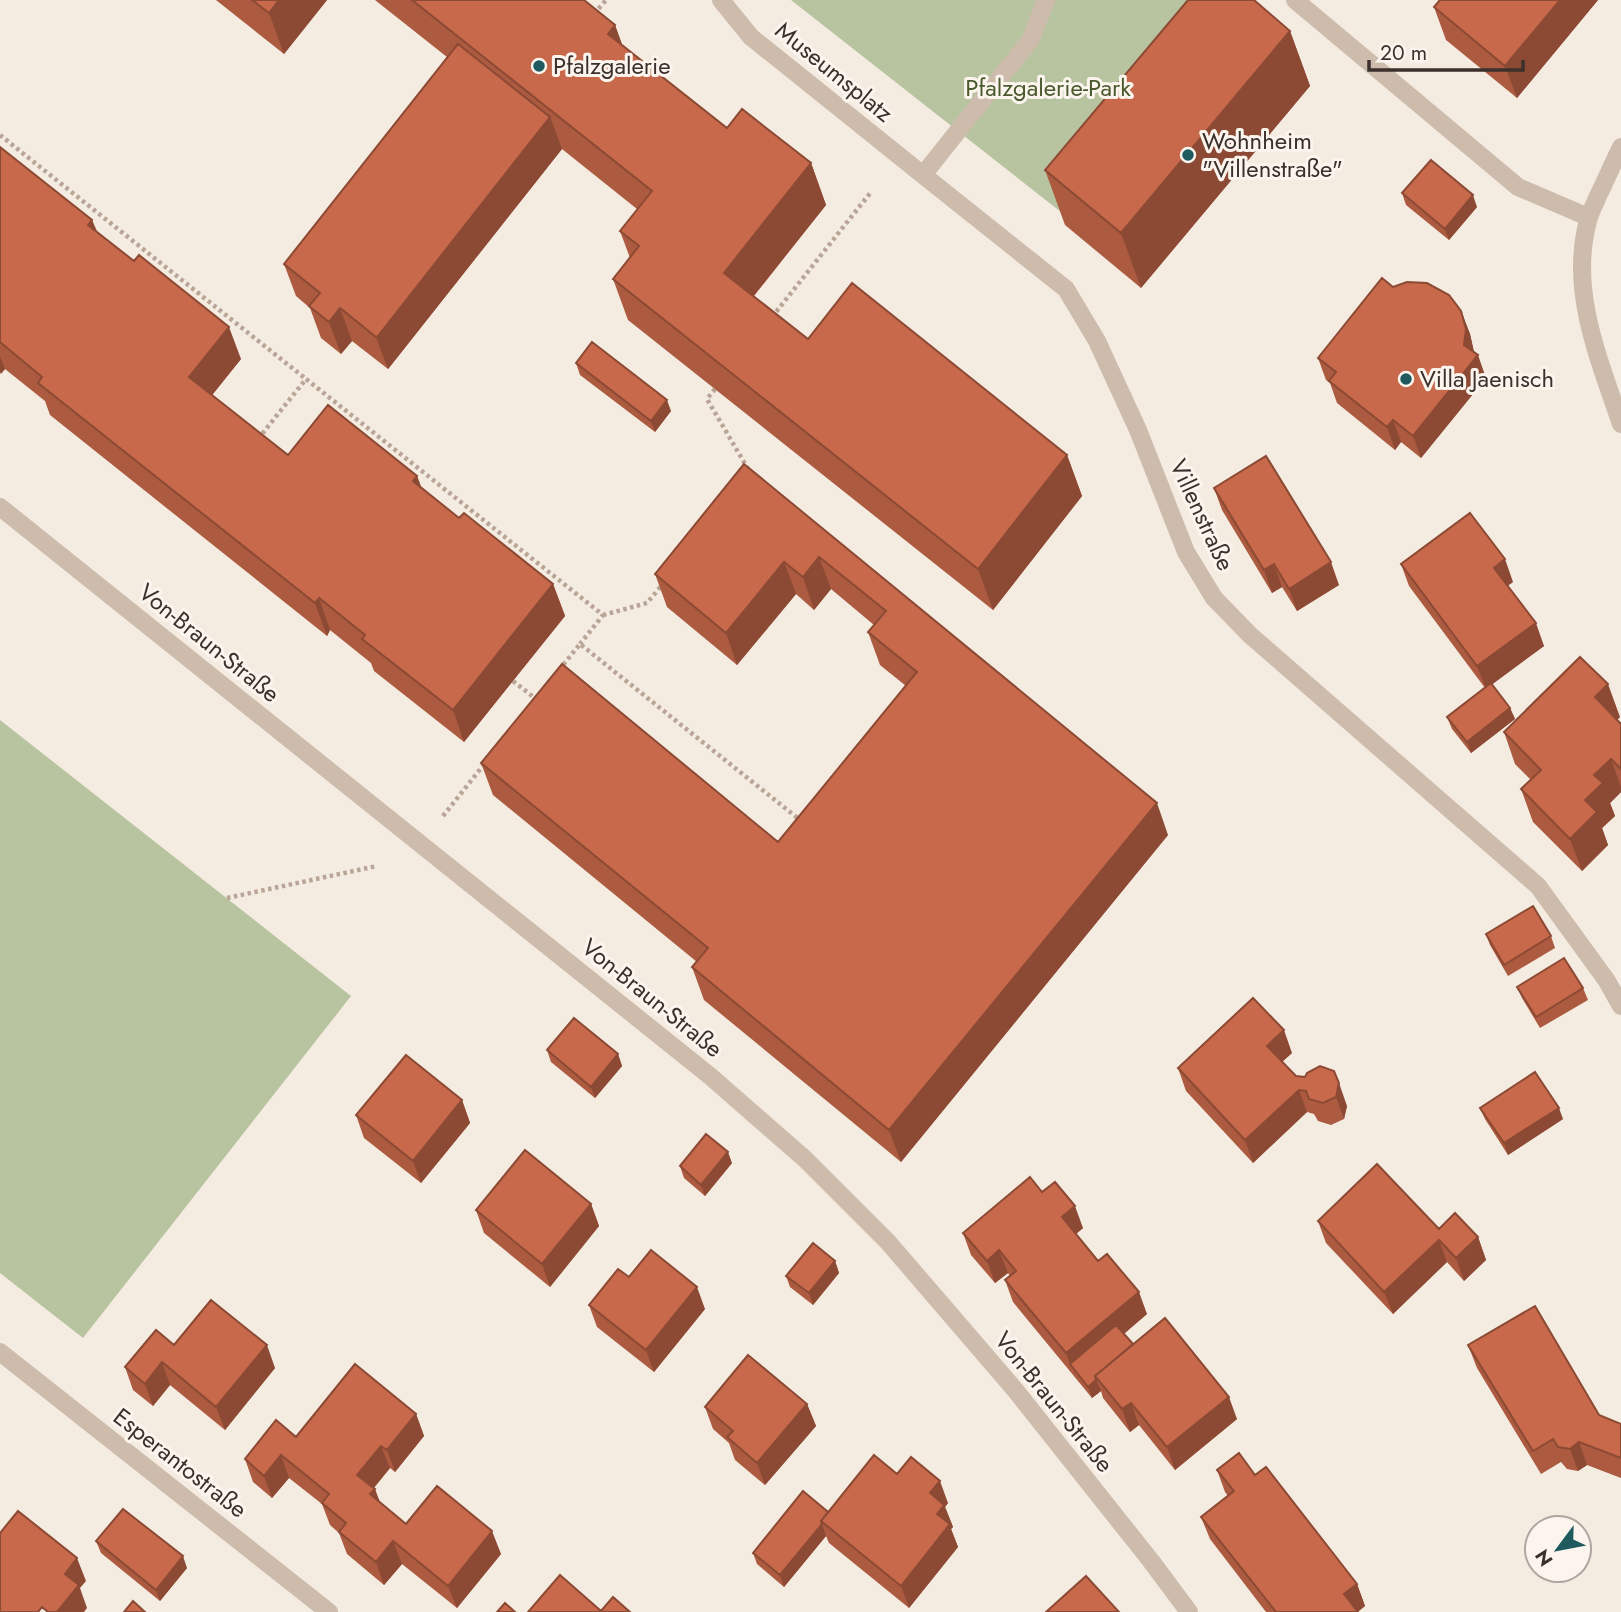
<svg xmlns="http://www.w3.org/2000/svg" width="1621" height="1612" font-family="Jost,sans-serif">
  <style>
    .green { fill: #b8c4a0 }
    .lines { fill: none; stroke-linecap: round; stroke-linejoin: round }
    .path { stroke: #b9a596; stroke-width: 4.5; stroke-dasharray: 3.5 3.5; stroke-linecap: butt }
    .minor { stroke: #cdbbac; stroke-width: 18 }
    .wall { fill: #ac5a40 }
    .shaded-wall { fill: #8c4a34 }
    .building { fill: #c8694b; stroke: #8c4a34; stroke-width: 2 }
    .poi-dot { fill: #1f5a5e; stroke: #fbf5ee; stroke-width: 2.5 }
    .labels { text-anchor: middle; stroke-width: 6; stroke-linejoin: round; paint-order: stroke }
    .poi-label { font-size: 24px; fill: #3b302b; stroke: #fbf5ee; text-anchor: start }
    .street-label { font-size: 24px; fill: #3b302b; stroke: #fbf5ee }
    .park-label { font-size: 24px; fill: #4a5a2e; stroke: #fbf5ee }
  </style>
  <rect width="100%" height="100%" fill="#f4ebe1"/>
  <path class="green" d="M791,0H1233L1061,212Z
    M0,720L351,996L83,1338L0,1273Z"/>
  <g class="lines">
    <path class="path" d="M594,14L606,0
      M0,135L306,379
      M772,317L871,192
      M715,389L707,399L748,469
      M258,439L306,379L603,615L580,644
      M603,615L647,603L662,585
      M559,670L580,644L800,820
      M513,681L536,699
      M443,816L486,762
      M227,898L377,866"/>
    <path class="minor" d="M721,0L751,37L923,175
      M1046,0L1031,39L923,175L1066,289L1097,341L1138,430L1186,552L1214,598L1250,635L1538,886L1607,981L1621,1006
      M1295,0L1518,187L1588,217
      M1621,147C1613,163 1606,180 1598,196C1595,204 1590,212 1588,221C1569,290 1599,359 1621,424
      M0,507L710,1076L805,1159L888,1242L1016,1391L1151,1561L1189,1612
      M0,1352L329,1612"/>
  </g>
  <path class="wall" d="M216,0H327L284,54Z
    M375,0H584L615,25L622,45L727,128L811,163L826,205L754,296L808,339L1067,455L1082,496L993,610L628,320L613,279L630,258L620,231L637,209L562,149L389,368L388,369L352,341L341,354L321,338L310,308L296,296L284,264L447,57Z
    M1438,0H1598L1517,98L1446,40L1434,7L1439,1Z
    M1290,31L1310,86L1141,288L1065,225L1045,170Z
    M0,147L92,220L97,231L241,359L212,395L288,455L417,476L421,487L459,518L553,584L565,616L464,742L374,671L371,663L330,630L327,636L50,415L45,401L5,369L0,373Z
    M1402,193L1477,207L1449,240L1406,205Z
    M1393,287L1461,311L1470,334L1474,352L1486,378L1421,458L1401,442L1395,450L1337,403L1330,383L1326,380L1318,358Z
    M576,363L671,411L655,432L580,375Z
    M744,464L1168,835L901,1162L704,1000L692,967L697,962L493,795L481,763L778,842L906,686L880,665L868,632L874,625L831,589L814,610L796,594L737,665L667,607L655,574Z
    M1214,488L1339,585L1297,611L1282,587L1272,593L1222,510Z
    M1401,564L1513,582L1507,586L1544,646L1492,684L1510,708L1515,719L1471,753L1452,729L1447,717L1485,688L1409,586Z
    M1620,717L1617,720L1621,724V792L1610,803L1615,816L1602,828L1608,845L1582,871L1533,822L1521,789L1531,780L1515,764L1504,732Z
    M1486,934L1551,936L1555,948L1508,976L1490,945Z
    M1517,987L1583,988L1588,1000L1540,1028L1522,998Z
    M547,1050L618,1054L622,1066L595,1098L551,1062Z
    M1292,1053L1282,1062L1296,1076L1305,1077L1307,1073L1347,1106L1344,1119L1331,1125L1318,1121L1314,1114L1307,1112L1253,1163L1186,1091L1178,1068Z
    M462,1100L470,1123L421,1183L364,1138L356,1115Z
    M1480,1108L1563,1119L1508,1155L1485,1119Z
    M732,1163L705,1196L684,1178L680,1166Z
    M1042,1192L1083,1228L1076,1234L1098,1261L1147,1314L1124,1334L1133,1344L1237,1419L1175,1470L1139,1425L1130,1432L1103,1398L1101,1391L1092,1398L1013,1302L1005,1280L1010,1276L1008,1273L995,1283L971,1255L963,1233Z
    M591,1204L599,1226L550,1287L484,1233L476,1210Z
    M1318,1221L1439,1229L1478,1237L1486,1260L1464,1281L1447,1262L1393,1314L1326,1243Z
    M835,1261L839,1273L813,1305L790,1287L786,1276Z
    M629,1277L705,1309L654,1372L597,1327L589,1305Z
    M174,1345L275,1368L225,1430L170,1385L153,1406L133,1390L125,1367Z
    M1468,1345L1599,1415L1621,1424V1478L1587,1465L1578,1471L1567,1469L1561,1462L1541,1474L1477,1368Z
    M807,1404L816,1426L765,1485L735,1460L729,1443L713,1429L705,1407Z
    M416,1414L424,1436L395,1472L390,1468L374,1488L380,1502L406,1524L501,1554L457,1608L402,1564L384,1585L347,1554L339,1533L330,1525L322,1504L289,1478L272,1498L253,1482L245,1459L296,1437Z
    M1217,1470L1255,1475L1357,1584L1365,1606L1358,1612H1266L1210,1539L1201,1517L1228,1496L1225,1492Z
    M897,1474L948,1503L945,1507L953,1527L951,1529L958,1547L909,1608L829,1543L826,1536L784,1587L757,1564L753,1553Z
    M96,1541L187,1568L160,1601L101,1553Z"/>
  <path class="shaded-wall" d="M279,0H327L284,54L269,13Z
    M1560,0H1598L1517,98L1505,66Z
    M615,25L630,66L608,34Z
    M1290,31L1310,86L1141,288L1121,233Z
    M550,117L562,149L388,369L376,337Z
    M811,163L826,205L739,314L724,273Z
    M1473,195L1477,207L1449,240L1445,229Z
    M92,220L104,252L88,225Z
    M340,308L352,341L341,354L329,322Z
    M1461,311L1470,334L1474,352L1478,355L1486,378L1421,458L1413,436L1464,345Z
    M229,327L241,359L201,409L189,377Z
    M0,356L5,369L1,374L0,372Z
    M667,400L671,411L655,432L651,421Z
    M1393,420L1401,442L1395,450L1387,427Z
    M1067,455L1082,496L993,610L978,569Z
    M417,476L429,508L413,481Z
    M819,557L831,589L814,610L803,577Z
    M1505,559L1513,582L1502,590L1494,568Z
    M784,562L796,594L737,665L726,633Z
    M1331,562L1339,585L1297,611L1289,589Z
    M1274,564L1282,587L1272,593L1264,570Z
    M553,584L565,616L464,742L453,710Z
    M319,598L330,630L327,636L315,603Z
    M1536,623L1544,646L1486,689L1477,666Z
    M1608,684L1620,717L1606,730L1595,697Z
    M1510,708L1515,719L1471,753L1467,742Z
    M1611,759L1621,787V792L1610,803L1615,816L1602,828L1608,845L1582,871L1570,839L1594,775Z
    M1157,803L1168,835L901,1162L889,1130Z
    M1284,1030L1292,1053L1275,1068L1267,1046Z
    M618,1054L622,1066L595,1098L591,1087Z
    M1339,1083L1347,1106L1344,1119L1336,1097Z
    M1299,1090L1307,1112L1253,1163L1245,1140Z
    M462,1100L470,1123L421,1183L413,1161Z
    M1559,1108L1563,1119L1508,1155L1504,1143Z
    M728,1152L732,1163L705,1196L701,1185Z
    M591,1204L599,1226L550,1287L542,1264Z
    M1075,1206L1083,1228L1070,1239L1062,1217Z
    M1478,1237L1486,1260L1464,1281L1456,1258Z
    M1439,1240L1447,1262L1393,1314L1384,1292Z
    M999,1250L1008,1273L995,1283L987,1261Z
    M835,1261L839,1273L813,1305L809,1293Z
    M697,1287L705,1309L654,1372L646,1350Z
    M1139,1292L1147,1314L1077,1373L1070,1364L1074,1375L1066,1353Z
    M267,1345L275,1368L225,1430L216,1407Z
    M162,1362L170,1385L153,1406L145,1384Z
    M1096,1380L1101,1391L1092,1398L1088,1387Z
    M1229,1397L1237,1419L1175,1470L1167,1447Z
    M1131,1403L1139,1425L1130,1432L1122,1409Z
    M807,1404L816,1426L765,1485L757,1463Z
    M416,1414L424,1436L395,1472L387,1450Z
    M1579,1442L1587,1465L1578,1471L1570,1449Z
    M381,1446L390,1468L365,1498L357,1475Z
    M281,1455L289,1478L272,1498L264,1476Z
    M940,1481L948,1503L945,1507L953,1527L951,1529L958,1547L909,1608L901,1586L930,1493Z
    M375,1489L383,1511L370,1494Z
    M822,1524L826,1536L784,1587L780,1575Z
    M492,1531L501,1554L457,1608L448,1586Z
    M393,1541L402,1564L384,1585L376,1562Z
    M183,1556L187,1568L160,1601L156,1590Z
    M77,1558L86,1581L80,1588L87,1608L84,1612H57L65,1574Z
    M1357,1584L1365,1606L1357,1612L1344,1594Z"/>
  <path class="building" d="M252,0H279L269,13Z
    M412,0H584L615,25L608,34L727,128L742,109L811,163L724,273L808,339L852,283L1067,455L978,569L613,279L639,246L620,231L652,191Z
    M1188,0H1254L1290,31L1121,233L1045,170Z
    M1440,0H1560L1505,66L1434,7Z
    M458,44L550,117L378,336L376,337L340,308L329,322L309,306L320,293L284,264Z
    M0,147L92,220L88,225L134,261L139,255L229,327L189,377L288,455L328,405L417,476L413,481L459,518L464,513L553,584L453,710L362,639L365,635L319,598L315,603L38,383L42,377L0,342Z
    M1431,160L1473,195L1445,229L1402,193Z
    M1382,278L1393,287L1407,282L1427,283L1449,295L1461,311L1466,329L1464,345L1478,355L1413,436L1393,420L1387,427L1329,381L1336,372L1318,358Z
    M592,342L667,400L651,421L576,363Z
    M1266,456L1331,562L1289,589L1274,564L1264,570L1214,488Z
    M744,464L1157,803L889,1130L692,967L708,948L481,763L562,664L778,842L917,672L868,632L886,611L819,557L803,577L784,562L726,633L655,574Z
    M1470,513L1505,559L1494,568L1536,623L1477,666L1401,564Z
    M1580,657L1608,684L1595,697L1621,724V769L1611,759L1594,775L1603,783L1585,800L1597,812L1570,839L1521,789L1541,770L1504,732Z
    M1491,683L1510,708L1467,742L1447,717Z
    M1533,906L1551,936L1504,965L1486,934Z
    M1564,958L1583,988L1536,1017L1517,987Z
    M1253,998L1284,1030L1267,1046L1296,1076L1305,1077L1307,1073L1320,1066L1334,1071L1339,1083L1336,1097L1323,1103L1309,1099L1306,1091L1299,1090L1245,1140L1178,1068Z
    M574,1018L618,1054L591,1087L547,1050Z
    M406,1055L462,1100L413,1161L356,1115Z
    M1535,1072L1559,1108L1504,1143L1480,1108Z
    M706,1134L728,1152L701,1185L680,1166Z
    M525,1150L591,1204L542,1264L476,1210Z
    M1377,1164L1439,1229L1455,1213L1478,1237L1456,1258L1439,1240L1384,1292L1318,1221Z
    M1030,1177L1042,1192L1055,1182L1075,1206L1062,1217L1098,1261L1107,1254L1139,1292L1066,1353L1005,1280L1016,1271L999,1250L987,1261L963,1233Z
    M813,1243L835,1261L809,1293L786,1276Z
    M651,1250L697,1287L646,1350L589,1305L618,1269L629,1277Z
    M211,1300L267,1345L216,1407L162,1362L145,1384L125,1367L156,1330L174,1345Z
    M1535,1306L1599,1415L1621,1424V1458L1579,1442L1570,1449L1558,1447L1553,1439L1533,1451L1468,1345Z
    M1165,1318L1229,1397L1167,1447L1131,1403L1122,1409L1095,1376Z
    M1116,1325L1133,1344L1095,1376L1096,1380L1088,1387L1070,1364Z
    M748,1355L807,1404L757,1463L727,1437L733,1431L705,1407Z
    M355,1364L416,1414L387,1450L381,1446L357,1475L375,1489L370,1494L406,1524L437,1486L492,1531L448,1586L393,1541L376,1562L339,1532L346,1523L322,1503L329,1494L281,1455L264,1476L245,1459L276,1420L296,1437Z
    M1239,1453L1255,1475L1266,1467L1357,1584L1344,1594L1358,1612H1276L1201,1517L1234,1491L1217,1470Z
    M874,1455L897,1474L911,1457L940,1481L930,1493L944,1505L937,1514L950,1524L901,1586L821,1521Z
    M803,1491L828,1512L821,1521L822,1524L780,1575L753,1553Z
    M123,1509L183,1556L156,1590L96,1541Z
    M18,1511L77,1558L65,1574L79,1585L57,1612H48L42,1607L38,1612H0V1533Z
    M560,1575L601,1611L613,1597L630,1612H528Z
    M1086,1576L1119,1612H1046Z
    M133,1601L145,1612H124Z
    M505,1603L515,1612H497Z"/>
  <g class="poi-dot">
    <circle cx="539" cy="66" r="7"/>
    <circle cx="1188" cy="155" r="7"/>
    <circle cx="1406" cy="379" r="7"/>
  </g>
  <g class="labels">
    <g class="poi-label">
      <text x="553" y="74">Pfalzgalerie</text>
      <text x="1202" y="149">Wohnheim<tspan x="1202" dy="28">"Villenstraße"</tspan></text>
      <text x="1420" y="387">Villa Jaenisch</text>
    </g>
    <g class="street-label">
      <text transform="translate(834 72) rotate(39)" y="8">Museumsplatz</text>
      <text transform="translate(1202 515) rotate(65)" y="8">Villenstraße</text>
      <text transform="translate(209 643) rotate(39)" y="8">Von-Braun-Straße</text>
      <text transform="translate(652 998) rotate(39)" y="8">Von-Braun-Straße</text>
      <text transform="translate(1054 1402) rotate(51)" y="8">Von-Braun-Straße</text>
      <text transform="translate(180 1463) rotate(38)" y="8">Esperantostraße</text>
    </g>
    <g class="park-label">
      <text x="1048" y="96">Pfalzgalerie-Park</text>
    </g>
  </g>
  <g transform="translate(1558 1549) rotate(238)"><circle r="33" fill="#fbf5ee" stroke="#aea6a0" stroke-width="2"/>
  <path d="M0-5L12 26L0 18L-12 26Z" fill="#1f5a5e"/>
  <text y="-10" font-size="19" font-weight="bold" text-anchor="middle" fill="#3b302b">N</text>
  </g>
  <path d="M1369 60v10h154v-10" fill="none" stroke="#3b302b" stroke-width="3.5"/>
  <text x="1380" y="60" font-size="21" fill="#3b302b" stroke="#fbf5ee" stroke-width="5" paint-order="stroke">20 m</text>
</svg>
